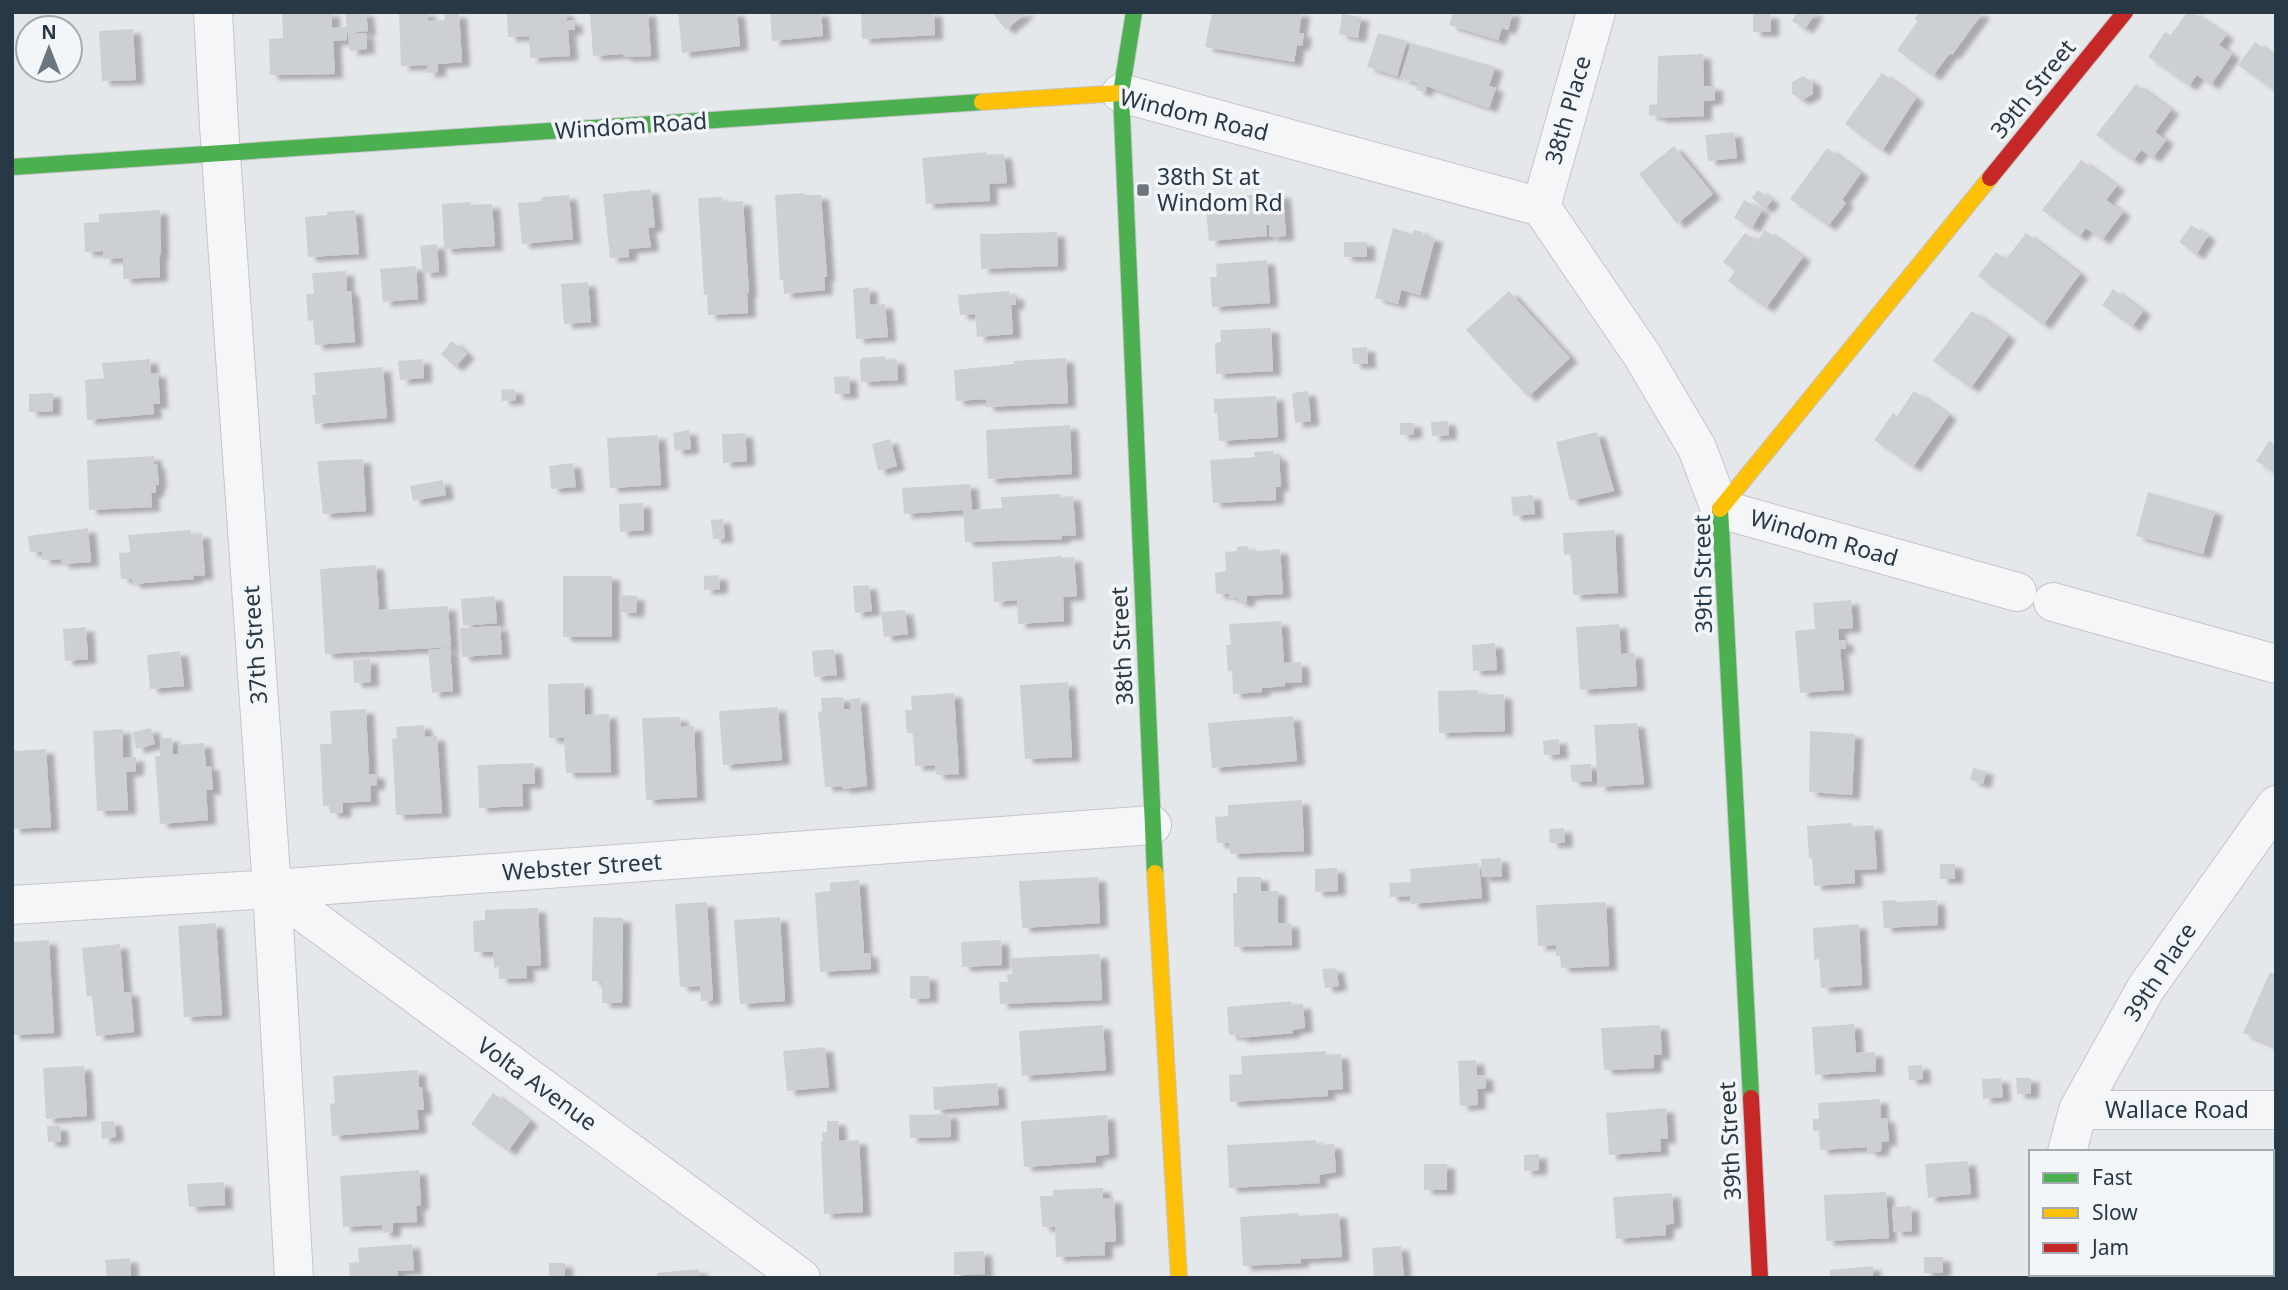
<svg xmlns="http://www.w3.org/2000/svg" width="2288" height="1290" font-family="'Noto Sans',sans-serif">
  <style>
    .building { fill: #cdd0d3; filter: url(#shadow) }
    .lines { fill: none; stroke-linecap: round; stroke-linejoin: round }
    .street-casing { stroke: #c3c6c8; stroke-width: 40 }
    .fast-casing { stroke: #c3c6c8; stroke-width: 18 }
    .slow-casing { stroke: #c3c6c8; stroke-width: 18 }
    .jam-casing { stroke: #c3c6c8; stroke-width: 18 }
    .street { stroke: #f4f6f7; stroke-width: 38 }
    .fast { stroke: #4caf50; stroke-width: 16 }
    .slow { stroke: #ffc107; stroke-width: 16 }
    .jam { stroke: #c62828; stroke-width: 16 }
    .poi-dot { fill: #6b767f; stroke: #f3f6f9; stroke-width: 2.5 }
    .labels { text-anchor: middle; stroke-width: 7; stroke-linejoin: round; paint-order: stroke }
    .street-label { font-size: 23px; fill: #293845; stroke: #f3f6f9 }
    .poi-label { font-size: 23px; fill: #293845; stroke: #f3f6f9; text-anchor: start }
  </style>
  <defs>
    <filter id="shadow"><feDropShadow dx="8" dy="4.5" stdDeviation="2" flood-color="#0004"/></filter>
  </defs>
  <rect width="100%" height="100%" fill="#e5e8ea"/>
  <path class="building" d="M282,12H332V28L347,27L345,12H366L368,31L347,33V40L333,41L335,74L270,75L269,39L283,38Z
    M399,12H428V21L445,20L444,14L459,13L462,62L438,64V72L427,73V65L401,66Z
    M507,12H566L567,21L574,20L575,30H568L570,56L530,58L529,36L508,37Z
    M590,12H648L651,56L623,57V54L593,56Z
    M678,12H737L740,46L682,53Z
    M770,12H821L823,36L772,41Z
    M861,12H934L935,35L862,39Z
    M992,12H1027L1006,30Z
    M1212,12H1302L1299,33H1304L1302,46L1297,45L1294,62L1205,47Z
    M1453,12H1513L1508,30L1502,28L1498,40L1449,25Z
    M1797,12H1816L1805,29L1792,21Z
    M1920,12H1979L1982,14L1952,55L1950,53L1933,76L1897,50L1918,21L1914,19Z
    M2187,12H2192L2226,35L2219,45L2232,54L2211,85L2197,75L2189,86L2148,57L2165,32L2171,35Z
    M1342,14L1361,17L1358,38L1339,34Z
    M1753,14H1771V32H1753Z
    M133,29L136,80L102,81L99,31Z
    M366,33L367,49L350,51L348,34Z
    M1378,33L1407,41L1397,76L1367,67Z
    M2255,42L2276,57V92L2238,65Z
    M1411,43L1495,67L1489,86L1496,88L1489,108L1426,86L1424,92L1416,90L1418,83L1400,78Z
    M1703,54L1704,86H1715V100L1704,101V116L1657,118V115L1649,116V105L1657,104L1658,56Z
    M1882,73L1916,98L1882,151L1845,124Z
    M1803,76L1813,82V94L1802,100L1792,94V82Z
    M2136,84L2171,110L2155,132L2166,140L2153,158L2141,150L2133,161L2096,135Z
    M1734,132L1737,158L1708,161L1705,135Z
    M1674,146L1713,194L1677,224L1639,174Z
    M1827,148L1861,173L1842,200L1846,203L1828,226L1790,199Z
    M986,152V155L1004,154L1007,183L989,184L990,201L926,204L922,158Z
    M2081,160L2117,186L2106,200L2123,212L2102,240L2086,228L2079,237L2042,210Z
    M651,189L655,227L648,228L651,247L629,249V257L610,258L603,194Z
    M1758,190L1772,200L1765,209L1752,198Z
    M804,193V195H821L827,277H824L825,290L784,294L783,280H780L775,195Z
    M1263,194H1283L1286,236L1269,237V225H1266L1267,236L1209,241L1206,209H1212L1211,198Z
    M569,195L573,239L522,244L518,203L542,201L541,197Z
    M722,197V202L743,201L749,293H747L748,313L708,315L707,295H704L698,198Z
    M1744,200L1762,210L1752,228L1734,218Z
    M470,202V205L492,204L495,246L444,249L442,204Z
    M160,210L161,255H159L160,277L123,279V258L103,259V251L85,252L84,223L99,222V214Z
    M355,210L359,254L308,257L305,217L327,215V212Z
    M2191,225L2208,236L2196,255L2179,242Z
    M1393,228L1412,234L1414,230L1423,232L1422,235L1435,238L1420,295L1401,290L1398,304L1375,298Z
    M1765,230L1803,257L1766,308L1728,281L1735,271L1723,262L1745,233L1757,241Z
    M1057,232L1058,266L981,269L980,234Z
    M2026,233L2080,274L2043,325L1978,276L1996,252L2006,259Z
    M1344,242H1367V257H1344Z
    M437,244L439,272L423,273L420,246Z
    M1267,260L1270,303L1212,307L1210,277H1217L1216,264Z
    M416,266L418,299L383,302L380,269Z
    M346,271L347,291H351L355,342L315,345L313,320L308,321L306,294H314L312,273Z
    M588,282L591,322L564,324L561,284Z
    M869,287L870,305L885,304L888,337L856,339L853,289Z
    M2113,289L2143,311L2132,327L2102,305Z
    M1009,291V295H1016V305H1011L1013,334L977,337L975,314L960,315L958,295Z
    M1509,291L1570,358L1528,397L1466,330Z
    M1972,311L2008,336L1971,388L1933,361Z
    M1271,328L1273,371L1216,374L1215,343L1221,342L1220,330Z
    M452,341L467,354L455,367L441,354Z
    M1367,347L1368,364H1353L1352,348Z
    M885,356V360L897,359L898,380L861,382L860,361L862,358Z
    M1066,358L1068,403L986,407V399L956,401L954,370L1014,364V361Z
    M150,359L151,373H158L160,404H153L154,414L87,420L85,380L104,378L102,363Z
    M423,359L424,378L400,380L398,361Z
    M383,367L387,418L315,424L312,395H316L314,373Z
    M849,376L850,394H835L834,377Z
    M515,389L516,400L502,401L501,390Z
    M1308,391L1311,421L1295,423L1292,393Z
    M1914,391L1949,415L1913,467L1874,440L1893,413L1897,416Z
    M53,393V411L29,412V394Z
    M1276,396L1278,437L1219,441L1217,413H1214V399Z
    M1448,421L1449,435L1432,436L1431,422Z
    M1400,423H1414V434L1400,435Z
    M1070,425L1072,474L988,479L986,430Z
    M689,430L691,449L675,451L673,433Z
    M1597,432L1614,491L1570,501L1556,442Z
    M745,433L747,461L723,463L722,434Z
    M658,435L661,485L610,488L607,438Z
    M890,439L897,466L878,471L872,444Z
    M2269,441L2276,445V468L2274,472L2256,461Z
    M1273,451L1274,456H1279L1281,487H1276V500L1213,503L1210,460L1255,457L1254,452Z
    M154,456V464H157L159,485H156V493H151L152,507L89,510L87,460Z
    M363,459L366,511L323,514L317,461Z
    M573,463L576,487L551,489L549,466Z
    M443,480L446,495L413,501L410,486Z
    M970,484L972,510L1002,508L1001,497L1060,494V497L1073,496L1076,535L1062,536V539L965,542L963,510L904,514L902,488Z
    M2148,492L2215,511L2203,554L2136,536Z
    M1533,495L1535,514L1513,516L1511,497Z
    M643,503L644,530L620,532L619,504Z
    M723,519L725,538L713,539L711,520Z
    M88,528L91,562L61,564V559L42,560V551L30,552L28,536Z
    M191,530V535L202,533L205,575L193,576L194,579L132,584V579H121L119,553L130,552L128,535Z
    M1615,530L1618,593L1573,595L1571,554L1564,555L1563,533Z
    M1248,546L1249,552L1280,549L1283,594L1247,596V602H1238V597L1230,598L1229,594H1216L1215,573L1226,571L1225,552L1237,551V547Z
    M1062,556V558L1074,557L1077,596L1063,597L1064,621L1018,624L1017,600L994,602L992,562Z
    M376,565L379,610L448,606L451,647L325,654L320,569Z
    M719,575L720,589L704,590V576Z
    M563,576H612V637H563Z
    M869,585L872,611L855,613L853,586Z
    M621,595L637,596L636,613L620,612Z
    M495,596L497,623L463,626L461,599Z
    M1851,600L1853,628L1838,629L1839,641L1845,640L1846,649H1840L1844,690L1800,693L1795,631L1815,629L1813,603Z
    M905,610L908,634L884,637L881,612Z
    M1281,621L1284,663L1301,662L1302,682L1285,683V686L1262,688V692L1233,694L1232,671L1228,672L1226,645H1231L1229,624Z
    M1619,624L1621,654L1635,653L1637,686L1580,690L1576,627Z
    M500,626L502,654L462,657L460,628Z
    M86,627L88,659L65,661L63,629Z
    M1495,643L1497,670L1473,671L1472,645Z
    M450,648L453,691L432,693L428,650Z
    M834,649L837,675L814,677L812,651Z
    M180,651L184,686L150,689L147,655Z
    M370,659L371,682L354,683L353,660Z
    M1068,682L1072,757L1025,759L1020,685Z
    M584,683L585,715L609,714L611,772L566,773L564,738H549L548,684Z
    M1478,690V695L1504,694L1505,731L1439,733L1438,691Z
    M954,693L959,774L936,775L935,765L915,766L913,733H907L905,710H912L911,696Z
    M843,697L844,709H852L851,699L860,698L867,786L843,789L842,786L825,787L818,712L822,711L821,698Z
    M778,707L782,760L723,765L719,711Z
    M366,709L369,774H377V785L370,786L371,801L343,803V813H330V806H323L320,744H332L330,711Z
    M1293,716L1297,761L1212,768L1208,723Z
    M680,717L681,727L694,726L697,797L646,800L642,718Z
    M1637,723L1644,784L1598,787L1594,725Z
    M424,725L425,737L437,736L442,813L396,815L392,739L397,738L396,727Z
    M151,728L155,744L136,749L133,732Z
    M123,729V758L136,757V771L126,772L128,810L97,811L93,731Z
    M1810,731L1855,734L1852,795L1809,792Z
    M160,738H172L173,755L179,754L178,745L204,743L206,766H211L213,790H206L208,820L160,824L155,756H160Z
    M1559,739L1560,754L1544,755L1543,741Z
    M46,749L51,827L12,829L13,751Z
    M534,763L535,784H522L523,806L479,808L478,765Z
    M1591,764L1592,781L1572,782L1570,765Z
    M1973,768L1986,771L1983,784L1970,780Z
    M1302,800L1304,851L1230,854L1229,843H1217L1215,817L1228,816V805Z
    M1851,823L1852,827L1874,825L1877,869L1854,870L1855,883L1814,886L1812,858L1809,859L1807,826Z
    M1564,828L1565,843H1550L1549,829Z
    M1501,858L1502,877H1482L1481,859Z
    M1479,863L1482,898L1411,904L1410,896L1390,897L1389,883L1411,882L1410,869Z
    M1940,864H1955V879H1940Z
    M1337,868L1338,891L1315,892V869Z
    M1098,877L1100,923L1022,928L1019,881Z
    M1237,877H1261V891H1278V923H1291L1292,945L1234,947L1233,893H1237Z
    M859,880L864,953H870L871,969L820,972L815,893L830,891V883Z
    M1896,900L1897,902L1937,900L1938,925L1884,928L1882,901Z
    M707,902L713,1000L701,1001L700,986L680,987L675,904Z
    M1606,902L1609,966L1561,968L1560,956H1556V945L1538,946L1536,905Z
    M538,908L541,965L526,966L527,978L499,979V967L494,968L493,952H474L473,921L485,920V910Z
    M593,917L623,918L622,1003H602V982L592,981Z
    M780,917L785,1001L740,1004L734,920Z
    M216,923L222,1015L184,1017L178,926Z
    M1859,924L1862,985L1821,988L1819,959L1814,960L1813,928Z
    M49,940L54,1033L12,1035V942Z
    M1001,940L1002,965L962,967L961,942Z
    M120,944L124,992H131L134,1032L96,1036L92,996L87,997L82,948Z
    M1100,954L1102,1000L1000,1004L999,982H1008L1007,974H1012L1011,958Z
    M1336,968L1339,986L1325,988L1322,969Z
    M2270,972L2276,975V1047L2243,1033Z
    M910,976H929L930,998L910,999Z
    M1291,1001V1006L1303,1004L1305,1028L1292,1030L1293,1033L1239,1038V1035H1229L1227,1007Z
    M1854,1024L1856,1053L1875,1052L1876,1071L1815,1075L1812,1027Z
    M1103,1025L1106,1070L1022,1076L1019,1031Z
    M1660,1025L1662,1055H1654V1068L1604,1070L1601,1028Z
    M825,1047L829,1087L787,1091L783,1051Z
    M1326,1051V1055L1341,1054L1343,1089L1327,1090L1328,1096L1230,1102L1229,1075L1242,1074L1241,1056Z
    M1476,1060L1477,1075H1485L1486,1088L1477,1089L1478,1105L1460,1106L1458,1061Z
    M1922,1065L1923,1079L1909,1080L1908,1066Z
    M84,1066L87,1116L46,1119L43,1068Z
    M418,1070L419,1087H422L424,1110H417L419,1129L332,1136L330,1104L335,1103L333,1076Z
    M2001,1078L2003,1097L1983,1099L1982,1079Z
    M2016,1078H2031V1094H2017Z
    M997,1083L999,1105L934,1110L933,1087Z
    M493,1093L530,1121L508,1151L471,1124Z
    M1880,1099L1881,1118H1887L1889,1141L1882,1142L1881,1151L1868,1152L1867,1147L1820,1150L1819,1131H1813V1119H1819L1818,1103Z
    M1666,1108L1668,1139H1660L1661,1151L1609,1155L1606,1113Z
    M950,1114L951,1137L910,1138L909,1115Z
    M1107,1115L1109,1154L1096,1156V1162L1024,1167L1021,1121Z
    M114,1121L116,1137L102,1139L101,1122Z
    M827,1121H838L839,1141L859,1140L863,1212L824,1214L821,1141H823L822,1133L827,1132Z
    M47,1126H60L61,1142H48Z
    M1316,1140L1317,1145L1334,1144L1336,1172L1319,1175L1320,1183L1229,1188L1227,1145Z
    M1539,1154V1170L1524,1171V1155Z
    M1968,1161L1971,1194L1928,1198L1925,1164Z
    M1424,1164H1447V1190H1424Z
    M419,1170L421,1205L416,1206L417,1222L393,1223V1232L383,1233L382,1225L343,1227L340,1176Z
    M224,1182L225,1205L189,1207L187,1184Z
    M1103,1188V1199L1114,1198L1116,1241L1105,1242V1255L1056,1257L1055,1227H1042L1040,1196H1053V1190Z
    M1886,1192L1889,1238L1826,1241L1824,1195Z
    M1672,1193L1674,1223L1666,1225V1235L1616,1239L1613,1197Z
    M1911,1206L1912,1231L1894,1232L1892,1207Z
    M1298,1213V1216L1339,1213L1342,1257L1301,1259V1263L1243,1266L1240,1217Z
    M412,1244L414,1270L397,1271L398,1278H350L349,1263L359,1262L358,1248Z
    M1401,1246L1404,1278H1374L1372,1248Z
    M984,1251L985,1274L954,1275V1252Z
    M1924,1257H1943V1273H1924Z
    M130,1258L131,1278H107L105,1260Z
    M549,1263H565V1278H549Z
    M1873,1266V1278H1830V1270Z
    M699,1269L700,1278H658L657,1273Z"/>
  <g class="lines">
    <g class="street-casing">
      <path id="street" d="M213,12L219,126L272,889L294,1278
        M1121,93L1541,207L1642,355L1697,448L1720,509L2017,592
        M1541,207L1596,12
        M2053,602L2276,664
        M272,889L801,1278
        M12,905L272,889L1152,825
        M2078,1110H2276
        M2067,1152L2078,1110L2146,988L2276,805
        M2067,1274L2068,1278"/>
    </g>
    <g class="fast-casing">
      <path id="fast" d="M1134,12L1121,93L1155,873
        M12,167L982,102
        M1720,509L1751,1098"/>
    </g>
    <g class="slow-casing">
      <path id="slow" d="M982,102L1121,93
        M1720,509L1990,178
        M1155,873L1179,1278"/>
    </g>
    <g class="jam-casing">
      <path id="jam" d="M1990,178L2125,12
        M1751,1098L1760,1278"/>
    </g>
    <use href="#street" class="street"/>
    <use href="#fast" class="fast"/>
    <use href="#slow" class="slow"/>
    <use href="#jam" class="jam"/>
  </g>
  <rect class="poi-dot" x="1136" y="183" width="14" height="14" rx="3.5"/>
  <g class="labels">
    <g class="street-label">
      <text transform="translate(2033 89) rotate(-51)" y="8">39th Street</text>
      <text transform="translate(1568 110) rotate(-74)" y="8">38th Place</text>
      <text transform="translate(1194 115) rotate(14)" y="8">Windom Road</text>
      <text transform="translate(631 126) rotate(-4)" y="8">Windom Road</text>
      <text transform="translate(1824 538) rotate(16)" y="8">Windom Road</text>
      <text transform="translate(1703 574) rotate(-91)" y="8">39th Street</text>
      <text transform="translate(255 645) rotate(-94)" y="8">37th Street</text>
      <text transform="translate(1122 646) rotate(-93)" y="8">38th Street</text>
      <text transform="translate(582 867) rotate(-4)" y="8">Webster Street</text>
      <text transform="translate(2160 972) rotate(-57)" y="8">39th Place</text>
      <text transform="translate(537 1084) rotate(36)" y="8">Volta Avenue</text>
      <text x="2177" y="1118">Wallace Road</text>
      <text transform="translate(1730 1141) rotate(-93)" y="8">39th Street</text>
    </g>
    <g class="poi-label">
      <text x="1157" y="185">38th St at<tspan x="1157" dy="26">Windom Rd</tspan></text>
    </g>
  </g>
  <rect width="2288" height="1290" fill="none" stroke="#293845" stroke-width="28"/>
  <rect x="2029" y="1150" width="245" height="126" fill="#f3f6f9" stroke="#a2aab1" stroke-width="2"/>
  <rect x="2043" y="1173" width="35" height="10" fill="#4caf50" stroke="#a2aab1" stroke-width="2"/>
  <text x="2092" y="1185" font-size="21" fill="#293845">Fast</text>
  <rect x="2043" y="1208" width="35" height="10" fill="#ffc107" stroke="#a2aab1" stroke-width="2"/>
  <text x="2092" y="1220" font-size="21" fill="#293845">Slow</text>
  <rect x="2043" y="1243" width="35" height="10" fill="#c62828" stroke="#a2aab1" stroke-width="2"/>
  <text x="2092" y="1255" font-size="21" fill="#293845">Jam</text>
  <g transform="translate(49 49)"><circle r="33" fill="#f3f6f9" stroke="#a2aab1" stroke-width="2"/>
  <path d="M0-5L12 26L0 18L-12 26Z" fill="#6b767f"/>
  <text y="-10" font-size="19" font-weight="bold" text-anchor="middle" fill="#293845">N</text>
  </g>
</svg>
